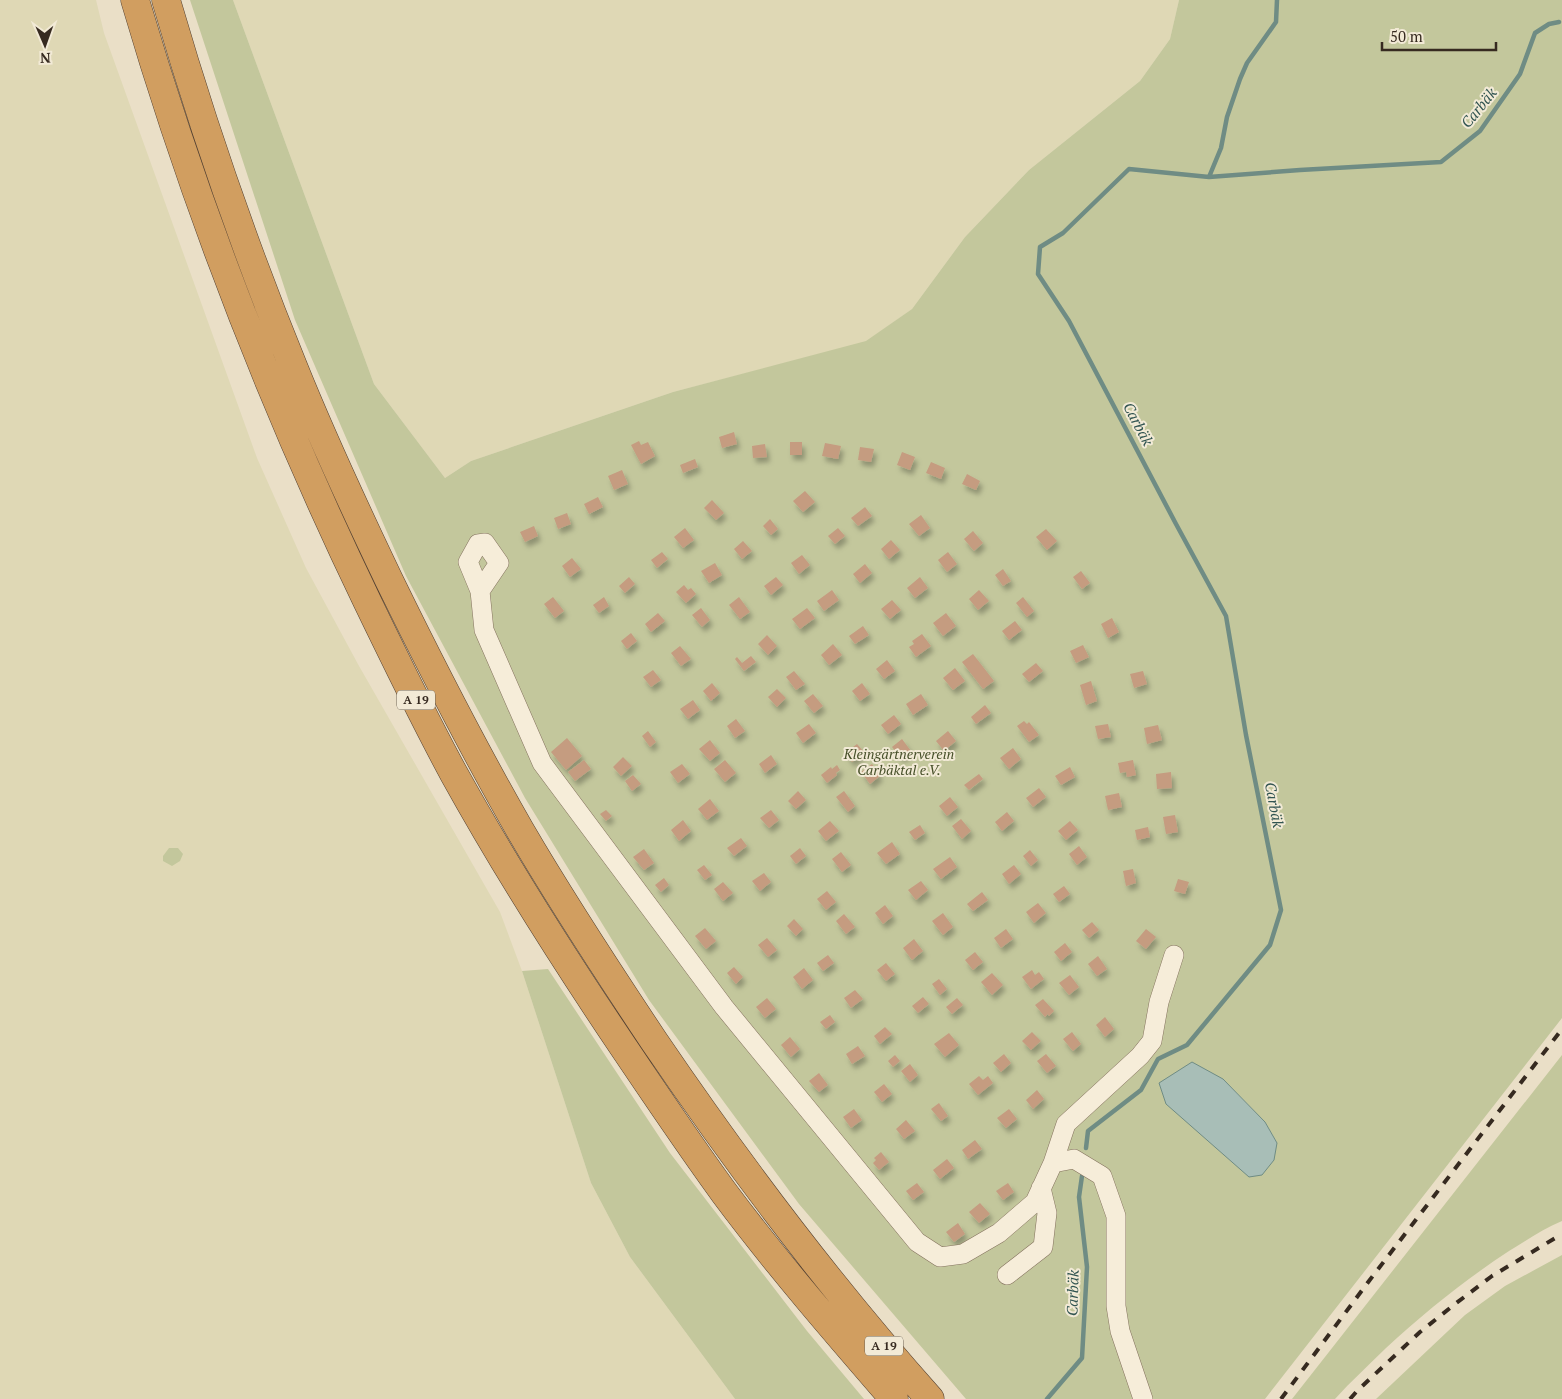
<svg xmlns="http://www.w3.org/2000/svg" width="1562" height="1399" font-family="'PT Serif',serif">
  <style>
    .farmland { fill: #dfd8b5 }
    .green { fill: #c3c79c; fill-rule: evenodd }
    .water { fill: #a8beb7; stroke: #6f8c84 }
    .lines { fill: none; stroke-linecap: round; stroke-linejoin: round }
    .stream { stroke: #6f8c84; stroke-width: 4.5 }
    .building { fill: #c59c80; filter: url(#shadow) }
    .minor-casing { stroke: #84725e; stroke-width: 20 }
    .highway-casing { stroke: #524032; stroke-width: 29 }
    .minor { stroke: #f6edd9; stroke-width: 19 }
    .highway { stroke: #d19e60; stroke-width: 28 }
    .rail { stroke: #362a20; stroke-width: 4; stroke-dasharray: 9 9; stroke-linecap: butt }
    .labels { text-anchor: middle; stroke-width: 4; stroke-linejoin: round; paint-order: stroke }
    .shield { fill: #f2ead6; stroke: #6e6457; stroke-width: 1 }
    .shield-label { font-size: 12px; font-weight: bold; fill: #362a20 }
    .park-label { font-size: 14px; font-style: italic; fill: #475029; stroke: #f2ead6 }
    .water-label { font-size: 15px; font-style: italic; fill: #315451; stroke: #f2ead6 }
  </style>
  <defs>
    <filter id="shadow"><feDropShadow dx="3" dy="5" stdDeviation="2.5" flood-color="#0004"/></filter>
  </defs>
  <rect width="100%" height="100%" fill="#eadfc7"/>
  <path class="farmland" d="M0,0H96L104,33L257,458L306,568L359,666L500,912L522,971L591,1183L630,1257L735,1399H0Z
    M233,0H1179L1170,39L1140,81L1029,170L965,237L912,309L866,342L673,392L471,461L445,478L374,384Z"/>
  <path class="green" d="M190,0H233L374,384L445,478L471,461L673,392L866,341L912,309L965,237L1029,170L1140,81L1170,39L1179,0H1562V1018L1265,1399H966L799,1204L649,1000L525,798L406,576L295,320ZM1223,1079L1265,1122L1277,1143Z
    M169,848H178L183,854L180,861L172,866L163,861V856Z
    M548,969L670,1153L807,1331L864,1399H735L630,1257L591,1183L522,971Z
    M1562,1055V1221C1543,1229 1527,1240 1509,1251C1465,1280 1425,1312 1386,1348C1369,1365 1351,1381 1335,1399H1292Z
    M1562,1255V1399H1376L1465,1315L1505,1286Z"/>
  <path class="water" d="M1192,1062L1223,1079L1265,1122L1277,1143L1274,1160L1262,1175L1249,1177L1166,1104L1159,1083Z"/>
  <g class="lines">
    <path class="stream" d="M1209,177L1221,148L1227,117L1240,79L1247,63L1276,22L1277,0
      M1086,1148L1088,1131L1141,1090L1158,1059L1187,1045L1270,945L1281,910L1246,735L1226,616L1176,524L1069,321L1038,274L1040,247L1063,233L1129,169L1209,177L1300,170L1441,162L1480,131L1520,74L1535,33L1549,24L1559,22
      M1047,1399L1082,1358L1087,1267L1079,1197L1082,1176"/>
  </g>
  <path class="building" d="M734,432L737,444L722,448L719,437Z
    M639,441L641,445L648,442L655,456L641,464L631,445Z
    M790,442H802V455H790Z
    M825,443L841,446L838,459L822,456Z
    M765,444L767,457L753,458L752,446Z
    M860,447L874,449L871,462L858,460Z
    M902,452L915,457L910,470L897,465Z
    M695,459L698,467L683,473L680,465Z
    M931,462L945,468L941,479L926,473Z
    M622,470L628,484L614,490L608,476Z
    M967,474L980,481L976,490L962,484Z
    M805,491L815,502L803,512L793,501Z
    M598,497L603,507L589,514L584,504Z
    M712,500L724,513L716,520L704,508Z
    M865,507L872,516L858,526L851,518Z
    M567,513L571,524L558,529L554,518Z
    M921,515L930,528L919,536L909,524Z
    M770,519L778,529L771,535L763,526Z
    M534,526L538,536L525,542L520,532Z
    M685,528L694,540L683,548L674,537Z
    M838,528L845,536L835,544L828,536Z
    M1046,529L1057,541L1047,550L1036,537Z
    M973,531L983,543L974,551L964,539Z
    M891,540L900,550L889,559L881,549Z
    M743,541L752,551L742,559L734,549Z
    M662,552L668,559L657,568L651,560Z
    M948,552L957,564L947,572L938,560Z
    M802,555L810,565L799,574L791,563Z
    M572,558L581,569L570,577L562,566Z
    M715,563L722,575L709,583L701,571Z
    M865,564L872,573L860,583L853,574Z
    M1003,569L1011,581L1003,586L995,575Z
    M1081,571L1090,583L1082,589L1073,577Z
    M629,577L635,584L625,593L619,586Z
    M776,577L783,585L771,595L764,586Z
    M920,577L928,588L915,598L907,588Z
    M684,585L688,590L691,588L696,594L686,603L676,592Z
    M832,590L839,600L824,611L817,601Z
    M979,590L989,601L978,610L969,599Z
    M553,597L564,611L555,618L544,604Z
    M604,597L609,606L599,613L593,605Z
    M739,597L750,612L740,619L729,605Z
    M1023,597L1034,611L1027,617L1016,603Z
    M892,600L901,610L890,619L881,609Z
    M701,608L710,620L702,627L692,615Z
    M807,608L815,618L800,629L792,619Z
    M658,613L665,621L651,632L645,624Z
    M946,613L956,626L943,636L933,623Z
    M1112,618L1119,632L1108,638L1101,624Z
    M1015,621L1022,630L1009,640L1002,631Z
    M863,626L869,635L855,644L849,636Z
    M631,633L637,641L627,649L621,641Z
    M922,634L931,646L916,657L909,647L914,644L912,641Z
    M767,635L777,646L768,655L758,644Z
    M833,644L842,655L829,665L821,655Z
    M1083,645L1089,657L1076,663L1070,651Z
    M680,646L691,659L681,666L671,653Z
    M973,654L994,681L983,689L962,662Z
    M751,656L756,662L744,671L735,659L737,657L742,663Z
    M887,660L895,671L884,679L876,669Z
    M1036,663L1043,671L1029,682L1022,674Z
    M955,668L965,681L953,690L943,678Z
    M653,670L661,680L651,687L643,677Z
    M794,671L805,684L796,690L786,677Z
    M1143,671L1147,684L1134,688L1130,674Z
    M1091,681L1097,701L1086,705L1080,685Z
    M712,683L720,693L711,701L703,691Z
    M862,683L870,694L860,701L852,691Z
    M777,689L786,698L777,707L768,697Z
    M813,694L823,706L814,713L804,701Z
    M921,694L928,705L913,715L906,704Z
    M693,700L700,710L688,719L680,709Z
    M985,705L991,713L976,724L971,717Z
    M894,715L901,724L888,734L881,725Z
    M736,719L745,731L735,738L727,726Z
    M1024,721L1027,724L1029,722L1039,735L1029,742L1017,726Z
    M809,724L816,733L803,743L796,733Z
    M1108,724L1111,737L1098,739L1095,726Z
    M1158,725L1162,740L1147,744L1144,728Z
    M648,731L656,742L650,747L642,736Z
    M948,731L956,741L944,751L936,741Z
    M567,738L582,756L566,770L551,752Z
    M902,739L911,751L901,758L892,747Z
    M710,740L720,753L710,761L699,749Z
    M857,744L864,752L852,762L845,753Z
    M1013,748L1021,759L1009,769L1000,758Z
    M771,755L777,764L765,773L759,764Z
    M623,757L632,766L621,776L613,767Z
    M584,760L591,769L575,781L568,772Z
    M725,760L736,773L725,782L714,769Z
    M1133,760L1136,775L1127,777L1126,772L1120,773L1118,763Z
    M682,764L690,774L678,783L670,772Z
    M872,764L880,776L870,784L861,772Z
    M837,765L840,770L836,773L837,775L827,783L821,775L831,767L832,769Z
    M1070,767L1075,777L1061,785L1055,776Z
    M1171,772L1172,788L1157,789L1156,774Z
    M979,774L983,779L969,790L964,785Z
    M633,775L641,784L632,791L625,781Z
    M1039,788L1046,797L1033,807L1026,798Z
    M798,791L806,800L796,809L788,801Z
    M844,791L855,806L848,812L836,797Z
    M1119,793L1122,807L1108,810L1105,796Z
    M950,797L958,807L947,816L939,806Z
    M710,799L719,811L707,820L698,809Z
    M606,810L612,816L606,821L600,814Z
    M771,810L779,820L769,828L760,818Z
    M1007,812L1014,821L1002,831L995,822Z
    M1175,815L1178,832L1166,834L1163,817Z
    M961,819L971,831L962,839L952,826Z
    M683,820L691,831L679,841L671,830Z
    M830,821L839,831L826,841L818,831Z
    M1070,821L1078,830L1066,840L1058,831Z
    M920,825L925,833L915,840L909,832Z
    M1148,827L1150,837L1137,840L1135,830Z
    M741,838L747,846L734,856L727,848Z
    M892,842L900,854L886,864L877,853Z
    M1079,846L1087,857L1077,865L1069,854Z
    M800,848L806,856L796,864L790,856Z
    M644,849L654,863L644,870L633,857Z
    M1030,850L1038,860L1031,866L1023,856Z
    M841,852L851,865L842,872L832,859Z
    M950,857L957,867L941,879L933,869Z
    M704,865L712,875L705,880L697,870Z
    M1014,865L1021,874L1009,884L1002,874Z
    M1133,869L1136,883L1126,886L1123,871Z
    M764,873L771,882L760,891L752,881Z
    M664,878L669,885L661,892L655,885Z
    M1178,879L1189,882L1185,894L1174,891Z
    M921,881L928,890L916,900L908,890Z
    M723,882L733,893L723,901L714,889Z
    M1064,886L1070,894L1059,902L1053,894Z
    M827,891L836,902L826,910L817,899Z
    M982,892L988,900L973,911L967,904Z
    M1038,903L1046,913L1034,923L1026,912Z
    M885,905L893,916L883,924L875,913Z
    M943,913L953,927L943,935L932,921Z
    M844,914L855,927L846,934L836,921Z
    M794,919L803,929L796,936L787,926Z
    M1092,922L1099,930L1089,938L1082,930Z
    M705,928L716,941L706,949L695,936Z
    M1006,929L1013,939L1001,948L994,938Z
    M1146,929L1156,937L1146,949L1136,941Z
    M767,938L777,950L768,957L758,945Z
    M914,939L923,951L912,960L903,948Z
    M1065,943L1072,952L1061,961L1054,952Z
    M975,952L983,962L973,970L965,960Z
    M828,955L834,963L823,971L817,963Z
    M1098,956L1107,969L1097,976L1088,964Z
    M886,963L895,974L886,981L877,970Z
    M734,967L743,977L736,984L727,973Z
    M804,968L813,980L802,989L793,977Z
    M1032,970L1035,975L1039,972L1044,979L1031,989L1022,977Z
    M992,973L1003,985L992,995L981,982Z
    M1070,975L1079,987L1069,995L1059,983Z
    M939,979L947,989L940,995L932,984Z
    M855,990L863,999L851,1008L844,998Z
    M923,997L929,1004L918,1013L912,1006Z
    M767,998L776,1009L765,1018L756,1007Z
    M957,998L963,1005L952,1014L946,1007Z
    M1043,999L1054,1011L1049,1016L1048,1014L1045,1017L1035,1005Z
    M830,1015L835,1022L826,1029L820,1022Z
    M1105,1017L1114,1029L1105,1037L1096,1025Z
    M885,1027L892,1034L880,1044L874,1036Z
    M1032,1032L1041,1041L1031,1050L1022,1041Z
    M1072,1032L1081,1044L1073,1051L1063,1039Z
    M949,1033L959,1045L945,1057L934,1044Z
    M790,1037L800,1049L791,1057L781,1045Z
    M858,1046L865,1056L852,1064L846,1054Z
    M1004,1054L1011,1063L1001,1072L993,1063Z
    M1046,1054L1056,1066L1047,1073L1037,1061Z
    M895,1055L900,1061L893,1067L888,1061Z
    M910,1064L918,1075L910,1082L901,1071Z
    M819,1073L828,1085L819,1092L809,1081Z
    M979,1076L983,1080L988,1076L993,1083L978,1095L969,1084Z
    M884,1084L892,1094L882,1102L874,1092Z
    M1037,1090L1044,1099L1033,1109L1026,1100Z
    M939,1103L948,1116L941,1121L931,1109Z
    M854,1109L862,1120L851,1128L843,1117Z
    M1009,1109L1017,1119L1006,1128L997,1118Z
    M906,1120L915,1131L904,1139L896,1129Z
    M975,1140L982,1149L968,1159L962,1150Z
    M881,1152L889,1162L879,1170L873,1163L876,1160L874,1158Z
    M947,1159L954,1168L940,1179L933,1170Z
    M917,1183L924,1192L913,1200L906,1191Z
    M1008,1183L1014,1192L1003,1200L996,1191Z
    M980,1203L990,1214L979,1223L969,1212Z
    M958,1223L965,1234L954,1242L946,1232Z"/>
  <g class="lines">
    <g class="minor-casing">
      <path id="minor" d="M480,591L499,563L485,543L478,544L468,562L480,591L484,630L542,763L724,1007L917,1242L940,1257L963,1254L999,1233L1035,1202L1053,1163L1066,1124L1140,1056L1152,1041L1159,1002L1174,955
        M1053,1163L1074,1159L1102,1176L1116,1216V1306L1120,1331L1143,1399
        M1007,1275L1043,1247L1047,1213L1041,1188"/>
    </g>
    <g class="highway-casing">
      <path id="highway" d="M135,0C196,208 273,406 367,601C395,659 423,717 454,774C506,868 564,959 624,1048C657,1097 690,1146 725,1194C778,1265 836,1332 894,1399
        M166,0C202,124 244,246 293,366C322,438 355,509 389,580C430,664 473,748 520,830C562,902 608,972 654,1041C739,1166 830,1287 930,1399"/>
    </g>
    <use href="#minor" class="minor"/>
    <use href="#highway" class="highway"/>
    <path class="rail" d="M1281,1399L1369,1281L1562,1029
      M1350,1399L1357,1391L1420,1332L1455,1304L1492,1276L1562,1234"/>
  </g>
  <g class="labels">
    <g class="shield">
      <rect x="397" y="690.5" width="38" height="19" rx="4"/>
      <rect x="865" y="1336.5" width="38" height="19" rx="4"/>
    </g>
    <g class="shield-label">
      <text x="416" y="704">A 19</text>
      <text x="884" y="1350">A 19</text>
    </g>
    <g class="park-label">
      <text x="899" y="759">Kleingärtnerverein<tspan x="899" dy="16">Carbäktal e.V.</tspan></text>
    </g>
    <g class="water-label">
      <text transform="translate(1479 108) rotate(-51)" y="5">Carbäk</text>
      <text transform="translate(1138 424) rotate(62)" y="5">Carbäk</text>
      <text transform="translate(1274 805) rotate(79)" y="5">Carbäk</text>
      <text transform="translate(1073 1293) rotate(-88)" y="5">Carbäk</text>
    </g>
  </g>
  <g transform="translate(45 45) rotate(178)" stroke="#f2ead6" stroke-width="4" paint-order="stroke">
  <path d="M0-4L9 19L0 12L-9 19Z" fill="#362a20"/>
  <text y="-8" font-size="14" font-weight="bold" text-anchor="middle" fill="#362a20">N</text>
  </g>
  <path d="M1382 42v8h114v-8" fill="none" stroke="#362a20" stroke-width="2.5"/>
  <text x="1390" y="42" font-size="15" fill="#362a20" stroke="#f2ead6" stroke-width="4" paint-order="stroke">50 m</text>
</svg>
